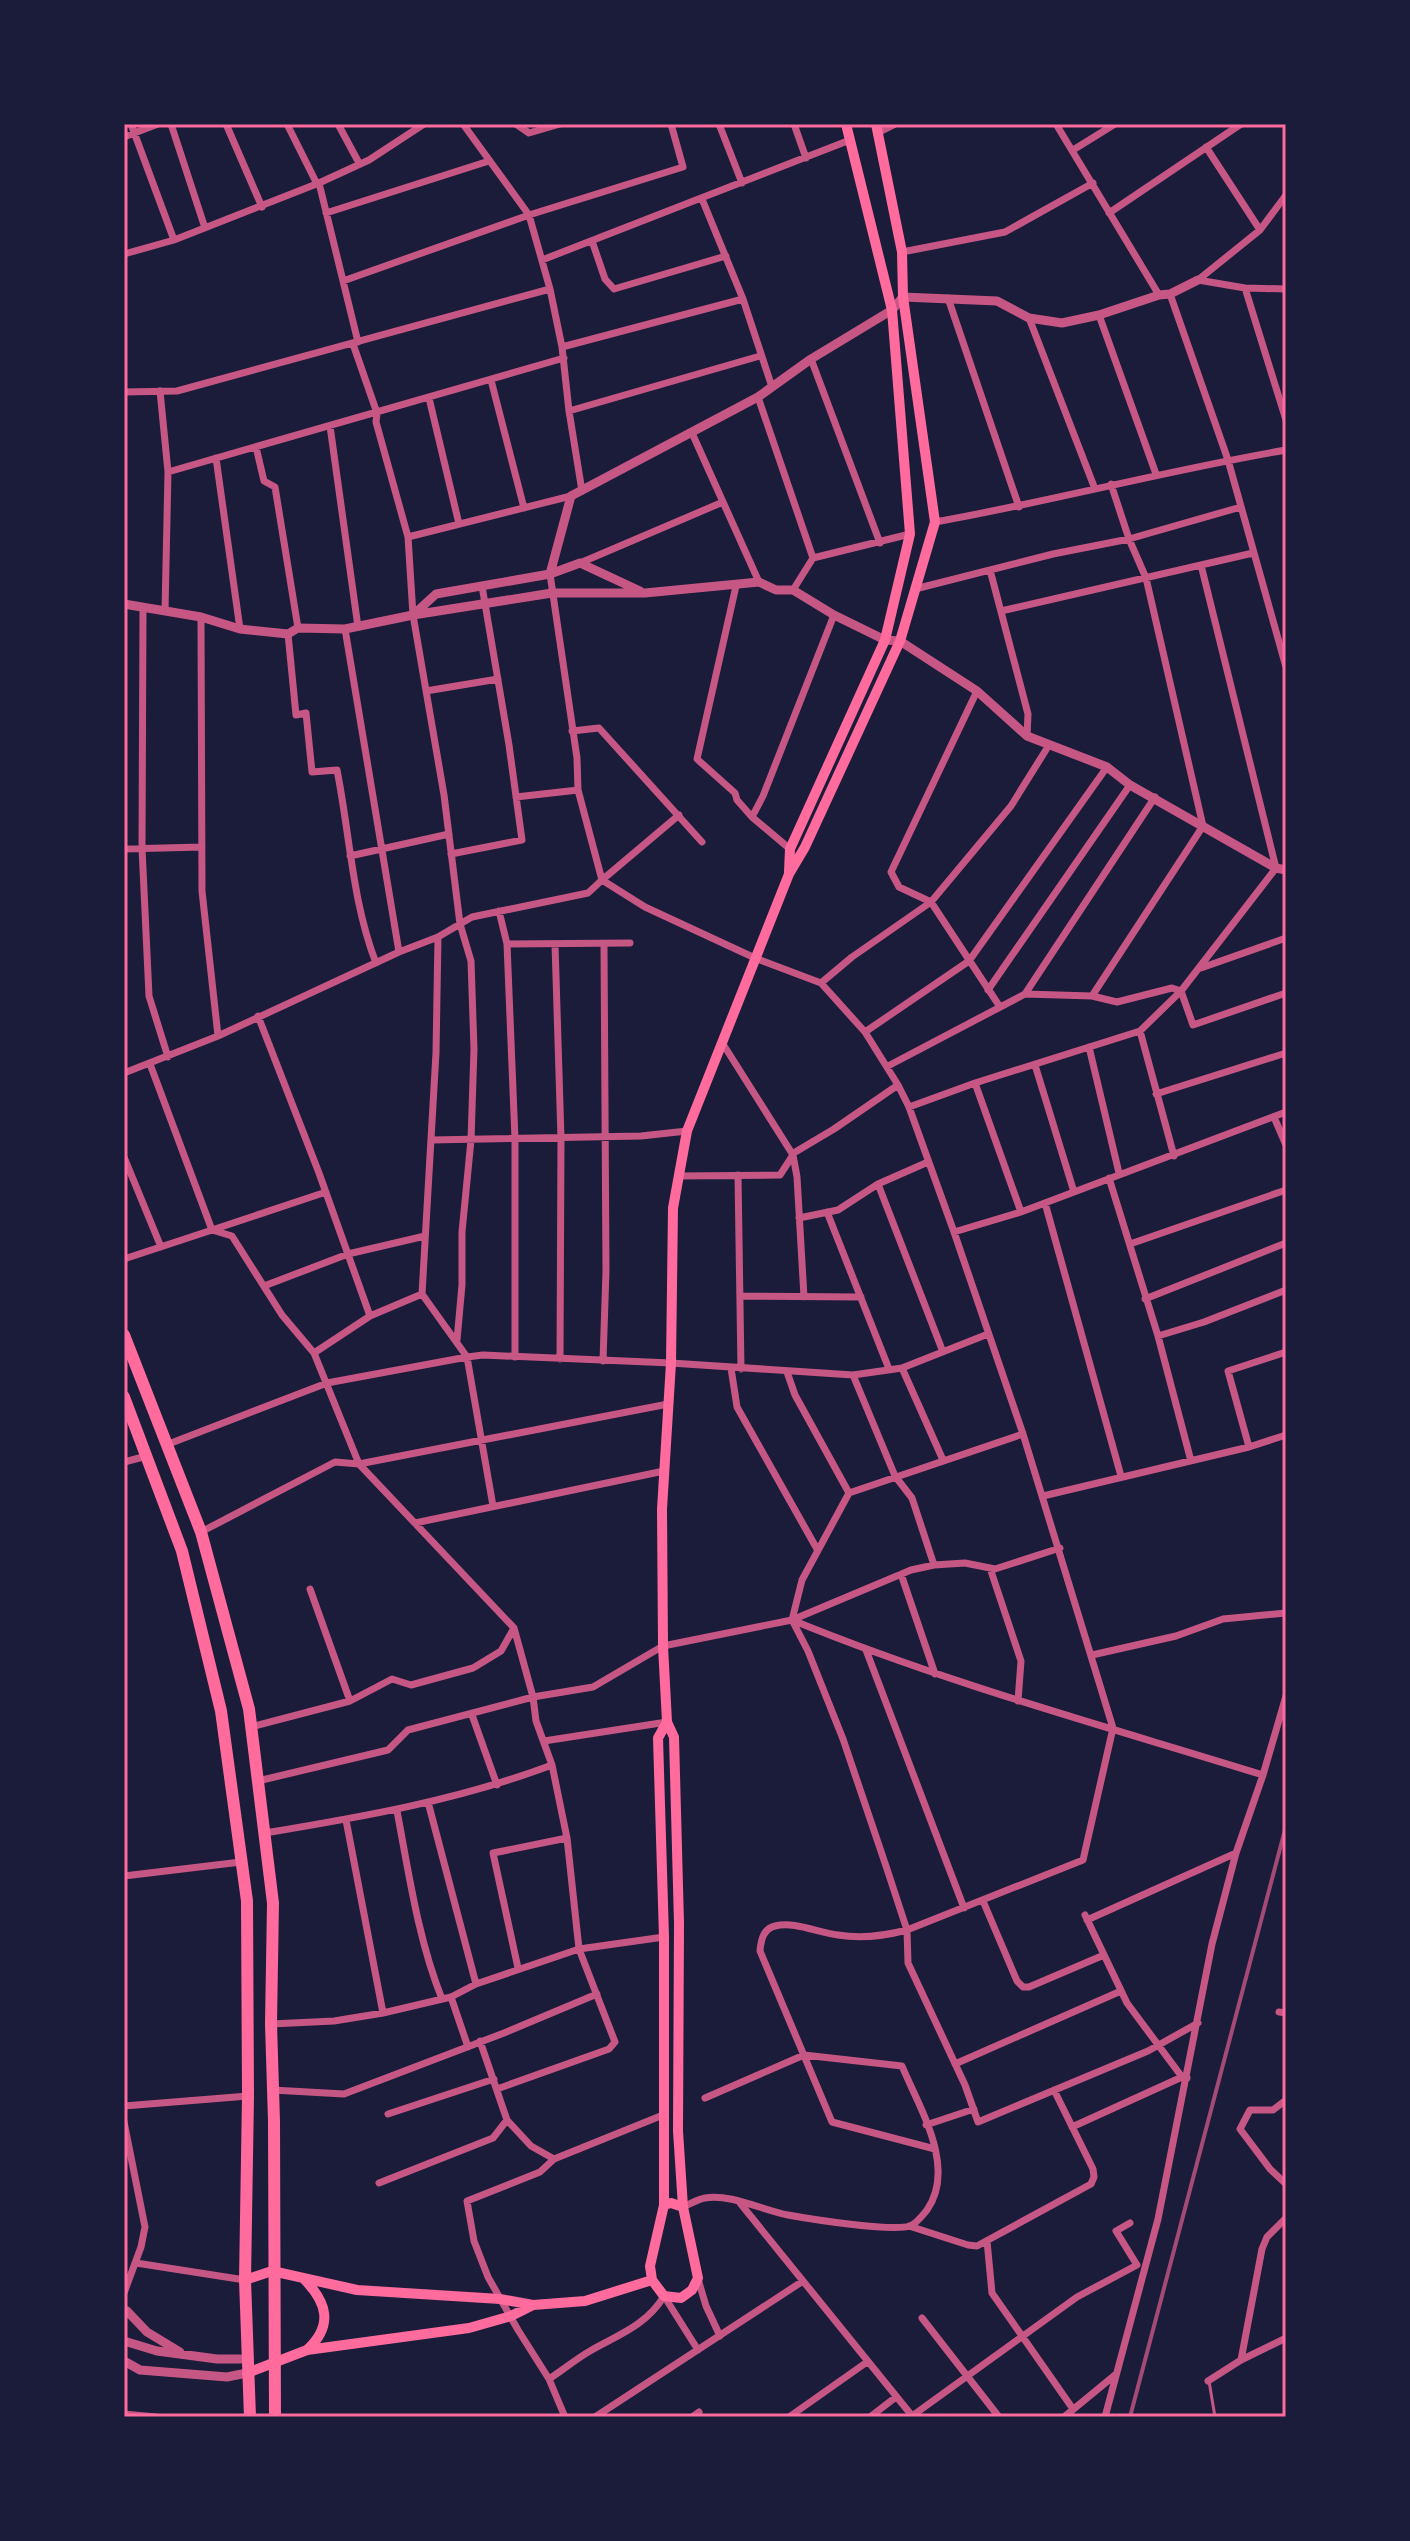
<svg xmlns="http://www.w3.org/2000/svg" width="1410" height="2541" font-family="Raleway,sans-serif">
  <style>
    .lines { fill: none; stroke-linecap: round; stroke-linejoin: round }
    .service { stroke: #c65784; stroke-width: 3 }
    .minor { stroke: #c65784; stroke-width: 7 }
    .tertiary { stroke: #c65784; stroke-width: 9 }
    .secondary { stroke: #ff6b9d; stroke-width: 10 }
    .trunk { stroke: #ff6b9d; stroke-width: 12 }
    .rail { stroke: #a44b75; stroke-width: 4 }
    .neatline { fill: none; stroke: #ff6b9d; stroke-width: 3 }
  </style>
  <rect width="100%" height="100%" fill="#1b1b3a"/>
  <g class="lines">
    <path class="service" d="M1209,2381L1215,2417"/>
    <path class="minor" d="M131,124L174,240
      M171,124L205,228
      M226,124L262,207
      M287,124L317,184
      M338,124L359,163
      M463,124L529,215L550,289L562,347L569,411L582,491
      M516,124L529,133L560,124
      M719,124L742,183
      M794,124L806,158
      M1056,124L1159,295
      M877,133L895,124
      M124,137L158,124
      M1206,147L1260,230
      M1073,150L1115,124
      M319,183L358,342
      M702,199L743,299L772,387
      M326,213L489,161
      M1109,213L1241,124
      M592,241L605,279L614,289L726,256
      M902,252L1005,232L1093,183
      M124,254L174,240L319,183L369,160L424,124
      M542,260L850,140
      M1198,280L1260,230L1286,195
      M1198,280L1245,288L1286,289
      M343,281L529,215L683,167L671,124
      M1245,288L1286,420
      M1170,294L1228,460L1286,667
      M948,298L1019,507
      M1099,315L1156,474
      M1029,318L1095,489
      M353,344L377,413L376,422L408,537L413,615L444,795L460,924L471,961L474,1049L471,1140L462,1232V1285L457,1340
      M562,347L743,299
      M811,359L880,543
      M491,380L524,508
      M160,391L168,472L165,611
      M124,392L177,391L550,289
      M758,397L813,558
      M429,398L459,524
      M569,411L760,356
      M330,426L358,627
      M692,433L759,582
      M256,447L264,481L275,487L298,628
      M216,458L240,629
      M168,472L564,358
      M935,522C1053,501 1168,470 1286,450
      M408,537L571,496
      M580,563L723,502
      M990,570L1028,714L1027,736
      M550,574L577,758L578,790L602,880L679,815
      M736,586L697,759L735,793L737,800L752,817
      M915,589L1053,554L1129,539L1241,507
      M793,590L813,558L910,534
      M143,609L142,848L149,996L168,1057
      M1001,611L1253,553
      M201,617L202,891L218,1036
      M345,629L399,952
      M288,634L296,715L306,713L312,772L337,770C350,835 352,901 376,963
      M426,691L498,679
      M977,691L891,872L899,887L931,902L1000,1007
      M572,731L599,728L702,842
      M516,797L578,790
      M124,849L202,847
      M790,849L752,817L763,796L834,615
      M451,854L522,840L509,745L482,586
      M350,856L449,834
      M499,911L507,944L515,1139V1357
      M507,944L630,943
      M555,944L561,1138L560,1359
      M1201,968L1286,938
      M821,983L852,957L931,902L1011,806L1049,745
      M988,990L1130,785
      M1181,991L1193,1025L1286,993
      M1025,994L1092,996L1117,1002L1172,988L1181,991
      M1092,996L1203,826L1146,578L1129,539L1111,484
      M258,1016L319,1173L370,1316
      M1140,1031L1174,1156
      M865,1032L969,961L1107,767
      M723,1044L793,1155L797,1177L804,1297
      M1089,1047L1119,1173
      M150,1064L212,1230L326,1192
      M1035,1065L1074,1192
      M888,1066L1025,994L1155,797
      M124,1073L218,1036L399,952L438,937L472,917L588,893L602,880L645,907L755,958L821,983L865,1032L898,1085L909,1107L954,1232L1023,1434L1113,1728L1083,1860L907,1930C884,1936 861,1939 838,1935C818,1933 795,1921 775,1926C763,1929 761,1940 760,1951L832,2122L935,2149
      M975,1083L1021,1212
      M1156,1094L1286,1053
      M909,1107L975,1083L1140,1031L1181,991L1276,868L1201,565
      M1274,1117L1286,1145
      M431,1140L641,1136L687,1131
      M792,1154L834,1129L898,1085
      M124,1157L161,1247
      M738,1175L741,1369
      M679,1176L780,1175L793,1155
      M1109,1178L1158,1336L1191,1461
      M878,1184L943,1352
      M1045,1203L1121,1476
      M827,1212L889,1369
      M799,1218L838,1210L878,1184L928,1162
      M954,1232L1021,1212L1286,1112
      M1130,1244L1286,1190
      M124,1259L212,1230L232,1236L282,1315L314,1353L359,1464L514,1628L533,1697L536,1721L552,1765L567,1838L579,1949L615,2042L609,2049L497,2089
      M264,1286L348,1254L425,1236
      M422,1294L436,1053L438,937
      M741,1296L861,1297
      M1145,1299L1286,1243
      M1158,1336L1204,1322L1286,1290
      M314,1353L370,1316L422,1294L467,1357L483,1355L671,1363L853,1375L902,1368L988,1334
      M603,1361L606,1271L604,945
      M731,1368L737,1407L817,1549
      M902,1368L943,1460
      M787,1372L795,1395L849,1493
      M853,1375L895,1476L912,1498L934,1565
      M166,1445L327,1383L467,1357L493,1506
      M1249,1447L1228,1371L1286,1352
      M124,1462L147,1456
      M1043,1496L1249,1447L1286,1435
      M415,1523L664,1471
      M201,1532L335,1462L359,1464L668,1404
      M990,1568L1021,1661L1018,1701
      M901,1574L935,1674
      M310,1589L350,1701
      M792,1620L808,1651L843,1739L887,1869L907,1930L908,1963L965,2085L978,2122L1148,2051L1198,2023
      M792,1620C946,1683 1105,1726 1263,1775
      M792,1620L802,1580L849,1493L1023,1434
      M866,1650L964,1908
      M1092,1655L1176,1636L1223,1619L1286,1613
      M472,1715L497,1785
      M251,1727L350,1701L392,1679L411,1685L473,1668L501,1651L514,1628
      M544,1741L667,1722
      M258,1781L388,1750L408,1730L533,1697L593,1687L663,1646L792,1620L911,1570L934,1565L965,1563L995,1569L1060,1548
      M428,1802L476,1984
      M397,1811C409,1874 418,1939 442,1999
      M346,1820L383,2013
      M265,1833C362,1817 459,1800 552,1765
      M124,1876L241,1862
      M983,1901L1017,1981L1023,1987H1029L1104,1955
      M1085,1915L1127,2003L1182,2077L1187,2078
      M1087,1920L1236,1853
      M518,1968L493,1853L567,1838
      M451,1997L468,2047
      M1279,2012L1286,2013
      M271,2024L334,2021L383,2013L451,1997L476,1984L579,1949L664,1937
      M955,2064L1121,1991
      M272,2090L344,2094L504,2033L597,1994
      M1286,2100L1273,2110H1250L1240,2129L1270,2169L1286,2184
      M124,2106L248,2096
      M388,2114L494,2079
      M507,2120L531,2146L554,2159
      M124,2122L145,2227L141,2247L124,2293
      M926,2125L974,2109
      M1072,2127L1182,2077
      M379,2183L493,2138L507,2120L480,2041
      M740,2203L913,2417
      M683,2207C690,2204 698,2199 705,2198C729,2193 765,2211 788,2215C810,2219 892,2232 910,2226C916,2224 923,2215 927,2210C957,2167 919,2107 902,2066L804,2055L705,2098
      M909,2226L968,2245L977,2246L1091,2184L1094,2177L1093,2169L1054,2090
      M987,2241L992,2293L1073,2409
      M136,2263L245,2280
      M698,2279L706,2306L720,2336
      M922,2318L999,2417
      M1241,2360L1262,2249L1267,2237L1286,2218
      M549,2379C563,2370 576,2359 590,2351C618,2335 647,2325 664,2296L698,2350
      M1208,2381L1241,2360L1286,2338
      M124,2414L156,2417
      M912,2416L1077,2297L1137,2265L1116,2231L1130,2223
      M565,2417L549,2379L518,2330L488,2277L474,2241L467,2201L540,2172L554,2159L663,2115
      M595,2417L803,2281
      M692,2417L699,2412
      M789,2417L867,2362
      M870,2417L896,2397
      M1064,2417L1115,2375
      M1105,2417L1158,2219L1212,1944L1236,1853L1263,1775L1286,1696"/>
    <path class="tertiary" d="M550,574L571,496L758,397L811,359L892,310L903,297L997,301L1029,318L1062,323L1099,315L1159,295L1170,294L1198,280
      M124,604L201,617L240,629L288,634L298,628L345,629L413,615L552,593H645L759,582L776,590H793L834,615L885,640L900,641L977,691L1027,736L1107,767L1130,785L1276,868L1286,870
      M413,615L436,594L550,574L580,563L640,591
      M127,2311L147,2332L180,2352
      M124,2341L157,2351L217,2359H247
      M124,2361L140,2370L227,2377L247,2373"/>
    <path class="secondary" d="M789,872L790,849L885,640L910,534L892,310L846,124
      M664,2205L671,2203L683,2207L698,2278L692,2290L681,2298L664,2296L652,2280L650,2266L664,2205V1937L658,1738L667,1722
      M683,2207L678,2131L679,1923L674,1737L667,1722L663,1646L662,1509L671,1363L673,1208L687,1131L789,874L805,847L900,641L935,522L903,297L902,252L876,124
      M303,2278C327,2302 334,2325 307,2350
      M245,2280L272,2271L357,2290L500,2299L533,2305L585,2301L652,2280
      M247,2373L307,2350L469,2328L511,2316L533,2305"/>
    <path class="trunk" d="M124,1335L201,1532L249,1709L273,1903L271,2024L274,2121L275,2417
      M124,1397L182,1551L221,1711L247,1901L248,2096L245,2280L250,2417"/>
    <path class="rail" d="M1130,2417L1286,1826"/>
  </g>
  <rect width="1410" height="2541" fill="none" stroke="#1b1b3a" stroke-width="252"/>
  <rect x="126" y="126" width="1158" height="2289" class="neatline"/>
</svg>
